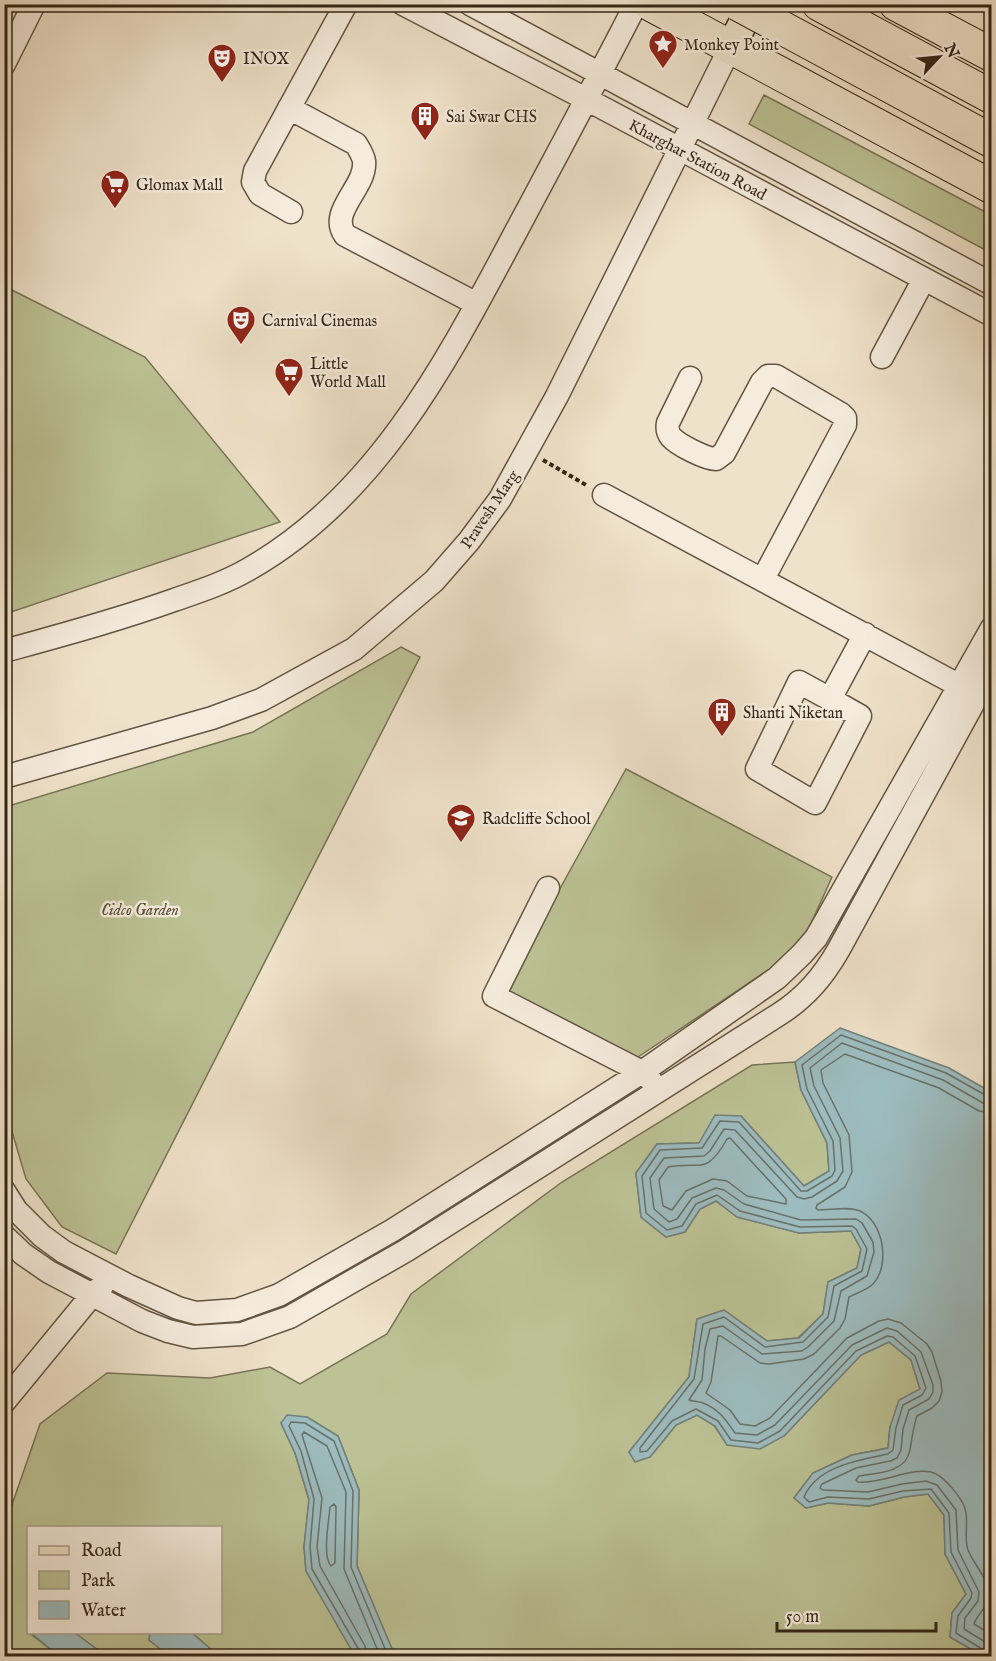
<svg xmlns="http://www.w3.org/2000/svg" width="996" height="1661" font-family="'IM FELL English',serif">
  <style>
    .green { fill: #bcc295; stroke: #787456; stroke-width: 1.5 }
    .water { fill: #9dbcbf; stroke: #73807b; stroke-width: 1.5 }
    .lines { fill: none; stroke-linecap: round; stroke-linejoin: round }
    .shore { stroke: #68716a; stroke-width: 1.5 }
    .minor-casing { stroke: #635543; stroke-width: 25 }
    .major-casing { stroke: #342616; stroke-width: 31 }
    .highway-casing { stroke: #342616; stroke-width: 35 }
    .path { stroke: #342616; stroke-width: 4; stroke-dasharray: 4.5 3; stroke-linecap: butt }
    .minor { stroke: #f5ecdd; stroke-width: 22 }
    .major { stroke: #efe2ca; stroke-width: 28 }
    .highway { stroke: #efe2ca; stroke-width: 33 }
    .highway-bridge-casing { stroke: #342616; stroke-width: 35; stroke-linecap: butt }
    .highway-bridge { stroke: #efe2ca; stroke-width: 33 }
    .labels { text-anchor: middle; stroke-width: 5; stroke-linejoin: round; paint-order: stroke }
    .poi-label { font-size: 16px; fill: #342616; stroke: #f5ecdd; text-anchor: start }
    .street-label { font-size: 16px; fill: #342616; stroke: #f5ecdd }
    .park-label { font-size: 16px; font-style: italic; fill: #564d36; stroke: #f5ecdd }
  </style>
  <rect width="100%" height="100%" fill="#efe2ca"/>
  <filter id="stains"><feTurbulence type="fractalNoise" baseFrequency=".00333" numOctaves="4"/><feColorMatrix values="0 0 0 0 .2 0 0 0 0 .09 0 0 0 0 .02 0 0 0 .5 -.17"/></filter>
  <radialGradient id="worn" r=".72"><stop offset=".6" stop-color="#630" stop-opacity="0"/><stop offset="1" stop-color="#630" stop-opacity=".3"/></radialGradient>
  <path class="green" d="M764,95L991,215V253L749,124Z
    M4,286L145,357L280,522L5,614Z
    M401,647L420,657L116,1254L62,1227L26,1179L5,1108V807L253,732Z
    M626,769L832,877L805,937L785,959L635,1059L504,990Z
    M795,1062L801,1090L827,1143L829,1171L804,1186L741,1116L699,1143L657,1144L636,1173L641,1217L666,1237L685,1232L700,1209L716,1201L738,1217L799,1233L851,1231L861,1249L857,1268L828,1282L823,1314L798,1338L767,1341L724,1310L697,1319L689,1377L629,1452L650,1457L676,1425L697,1415L714,1425L727,1445L784,1436L861,1355L889,1342L911,1360L920,1389L890,1427L888,1448L852,1455L813,1473L794,1498L806,1508L828,1503L869,1506L904,1497L928,1494L944,1515L945,1554L966,1594L952,1613L950,1637L983,1656H395L357,1566L359,1490L338,1436L307,1417L281,1423L295,1453L309,1500L304,1547L306,1571L355,1656H219L192,1633L220,1632V1528H28V1632L59,1656H5V1525L40,1424L107,1373L210,1378L270,1367L300,1384L387,1334L411,1294L562,1182L752,1065Z
    M75,1633H150L149,1640L169,1656H106Z"/>
  <path class="water" d="M840,1028L949,1068L991,1092L992,1156L990,1158L992,1203L991,1656H983L950,1637L952,1613L966,1594L945,1554L944,1515L928,1494L904,1497L869,1506L828,1503L806,1508L794,1498L813,1473L852,1455L888,1448L890,1427L899,1400L920,1389L911,1360L889,1342L861,1355L784,1436L760,1449L727,1445L715,1426L697,1415L676,1425L650,1457L635,1462L629,1452L689,1377L697,1319L724,1310L767,1341L799,1338L823,1314L828,1282L857,1268L861,1249L851,1231L799,1233L737,1217L716,1201L700,1209L685,1232L666,1237L641,1217L636,1173L657,1144L699,1143L715,1115L741,1116L804,1186L829,1171L827,1143L801,1090L795,1062Z
    M287,1415L307,1417L338,1436L359,1490L357,1566L395,1656H355L306,1571L304,1547L309,1499L295,1453L281,1423Z
    M31,1633H75L106,1656H59Z
    M150,1633H192L219,1656H169L149,1640Z"/>
  <g class="lines">
    <path class="shore" d="M992,1104L983,1103L943,1080L842,1043L810,1068L814,1086L840,1138L843,1171L837,1181L812,1197L804,1199L797,1197L735,1130L724,1129L710,1151L704,1156L664,1158L650,1178L654,1209L669,1222L677,1219L692,1198L716,1188L724,1190L744,1204L801,1220L856,1219L862,1223L873,1242L874,1252L867,1276L841,1291L834,1321L808,1347L802,1351L762,1354L723,1326L710,1329L705,1349L702,1380L689,1400C694,1402 698,1401 703,1403C719,1409 726,1420 735,1433L757,1435L775,1425L852,1345L887,1328L897,1331L921,1352L933,1385V1392L929,1399L909,1410L903,1429L901,1450L897,1458L890,1461L856,1468L822,1484L820,1488L823,1490L868,1492L902,1484L926,1481L937,1485L956,1510L958,1550L979,1592L978,1601L965,1618L964,1629L987,1643L992,1649
      M992,1113L979,1111L939,1088L845,1054L821,1070L823,1083L849,1135L852,1172L845,1187L817,1205L816,1208L818,1210C831,1210 848,1206 860,1211C883,1221 891,1265 873,1284C867,1290 857,1293 849,1297L845,1319L840,1328L814,1354L804,1359L769,1364L760,1363L721,1336H718L711,1382L706,1393L730,1410L740,1424L755,1426L770,1418L847,1338L879,1321L888,1319L901,1323L927,1344L932,1352L941,1381L942,1392L939,1401L932,1408L917,1416C913,1428 912,1438 910,1450C906,1473 877,1473 859,1476L856,1480L858,1482C883,1484 907,1468 931,1472C944,1475 965,1501 966,1513C968,1525 964,1539 968,1550C974,1565 990,1580 988,1596C988,1608 977,1614 974,1624L992,1635
      M730,1138L786,1199V1204L747,1196L727,1181L713,1179L686,1191L672,1210L663,1206L659,1180L668,1167C702,1161 706,1176 727,1139Z
      M334,1504L336,1507L335,1563L331,1566C322,1556 329,1521 330,1507Z
      M360,1656L359,1650L312,1569L310,1547L314,1499L301,1451L289,1426L291,1422L305,1423L334,1441L353,1491L351,1567L388,1656
      M368,1656L365,1646L320,1566L317,1547L322,1498L302,1435L304,1432L327,1446L346,1492L344,1569L380,1656
      M985,1656L982,1649L956,1633L958,1616L971,1598L972,1593L951,1552L949,1513L931,1489L903,1491L869,1499L828,1497L809,1502L804,1497C817,1466 859,1460 888,1454L893,1450L896,1428L903,1405L922,1395L926,1388L915,1356L893,1337L887,1336L856,1351L780,1431L758,1443L731,1440L718,1421L696,1409L672,1421L647,1451L640,1452V1448L694,1379L703,1324L724,1317L765,1347L803,1342L828,1317L834,1286L862,1271L867,1249L856,1229L852,1226L800,1227L740,1211L717,1195L696,1204L682,1226L667,1230L646,1213L642,1176L660,1150L702,1148L720,1121L739,1122L801,1191H807L832,1176L835,1170L833,1141L807,1089L802,1065L841,1035L946,1073L987,1096L992,1097"/>
    <g class="minor-casing">
      <path id="minor" d="M403,4L586,99L992,315
        M470,4L992,284
        M4,64L34,4
        M289,108L356,144C359,149 363,155 364,161C367,187 328,211 345,235L477,304
        M291,212L260,194L253,182L255,171L346,4
        M882,357L924,279
        M690,378L668,423C667,428 667,432 671,437C678,445 706,459 716,459L724,453L762,382L768,376H776L841,414L845,418V425L763,579
        M604,495L960,686L974,689
        M4,651C62,635 118,620 174,600C200,591 225,583 249,569C381,494 451,353 520,224C559,151 598,78 636,4
        M830,699L860,716L815,803L757,769L799,682L830,699L865,634
        M4,777L212,718L261,700L354,649L434,581L469,541L500,499L557,396L730,48
        M548,888L494,996L642,1072L650,1079
        M4,1191L16,1210L42,1236L64,1252L129,1286L178,1308L196,1313L237,1310L279,1295L393,1230L642,1072L777,978L802,954L816,938L992,628
        M4,1236L23,1254L49,1272L142,1321L168,1331L193,1337L242,1334L290,1317L407,1250L778,1015C805,998 823,977 839,949L992,669
        M4,1402L92,1295L102,1286"/>
    </g>
    <g class="major-casing">
      <path id="major" d="M730,48L753,4"/>
    </g>
    <g class="highway-casing">
      <path id="highway" d="M650,4L992,187
        M819,4L992,97
        M896,4L992,55"/>
    </g>
    <path class="path" d="M543,460L586,485"/>
    <use href="#minor" class="minor"/>
    <use href="#major" class="major"/>
    <use href="#highway" class="highway"/>
    <g class="highway-bridge-casing">
      <path id="highway-bridge" d="M738,4L992,141"/>
    </g>
    <use href="#highway-bridge" class="highway-bridge"/>
  </g>
  <defs>
    <g id="sight-pin" transform="scale(1.5)"><path d="M0 17L-7.5 6A9.5 9.5 0 1 1 7.5 6Z" fill="#8f2418" stroke="#f5ecdd"/><path d="M0-6L1.8-2.2L6-1.7L2.9 1.2L3.7 5.4L0 3.3L-3.7 5.4L-2.9 1.2L-6-1.7L-1.8-2.2Z" fill="#fff"/></g>
    <g id="theatre-pin" transform="scale(1.5)"><path d="M0 17L-7.5 6A9.5 9.5 0 1 1 7.5 6Z" fill="#8f2418" stroke="#f5ecdd"/><path d="M-5-5.5Q0-4 5-5.5V0Q5 5 0 6Q-5 5-5 0ZM-3.3-2.5H-1v1.5H-3.3ZM1-2.5H3.3v1.5H1ZM-2.8 1Q0 5.5 2.8 1Z" fill="#fff"/></g>
    <g id="building-pin" transform="scale(1.5)"><path d="M0 17L-7.5 6A9.5 9.5 0 1 1 7.5 6Z" fill="#8f2418" stroke="#f5ecdd"/><path d="M-4-6H4V6H1V3H-1V6H-4ZM-2.5-4.3h1.7v1.8h-1.7ZM.8-4.3h1.7v1.8H.8ZM-2.5-1h1.7V.8h-1.7ZM.8-1h1.7V.8H.8Z" fill="#fff"/></g>
    <g id="supermarket-pin" transform="scale(1.5)"><path d="M0 17L-7.5 6A9.5 9.5 0 1 1 7.5 6Z" fill="#8f2418" stroke="#f5ecdd"/><path d="M-6-5.5h2.5l.6 2H6L4.5 2H-2.5L-4.4-4H-6ZM-1.5 3.2a1.3 1.3 0 1 0 .1 0ZM3 3.2a1.3 1.3 0 1 0 .1 0Z" fill="#fff"/></g>
    <g id="school-pin" transform="scale(1.5)"><path d="M0 17L-7.5 6A9.5 9.5 0 1 1 7.5 6Z" fill="#8f2418" stroke="#f5ecdd"/><path d="M0-5L7-2L0 1L-7-2ZM-4 1L0 2.5L4 1V4Q0 6-4 4Z" fill="#fff"/></g>
  </defs>
  <g fill-rule="evenodd">
    <use href="#sight-pin" x="663" y="44"/>
    <use href="#theatre-pin" x="222" y="58"/>
    <use href="#building-pin" x="425" y="116"/>
    <use href="#supermarket-pin" x="115" y="184"/>
    <use href="#theatre-pin" x="241" y="320"/>
    <use href="#supermarket-pin" x="289" y="372"/>
    <use href="#building-pin" x="722" y="712"/>
    <use href="#school-pin" x="461" y="818"/>
  </g>
  <g class="labels">
    <g class="poi-label">
      <text x="684" y="50">Monkey Point</text>
      <text x="243" y="64">INOX</text>
      <text x="446" y="122">Sai Swar CHS</text>
      <text x="136" y="190">Glomax Mall</text>
      <text x="262" y="326">Carnival Cinemas</text>
      <text x="310" y="369">Little<tspan x="310" dy="18">World Mall</tspan></text>
      <text x="743" y="718">Shanti Niketan</text>
      <text x="482" y="824">Radcliffe School</text>
    </g>
    <g class="street-label">
      <text transform="translate(698 159) rotate(28)" y="6">Kharghar Station Road</text>
      <text transform="translate(489 509) rotate(-56)" y="6">Pravesh Marg</text>
    </g>
    <g class="park-label">
      <text x="140" y="915">Cidco Garden</text>
    </g>
  </g>
  <rect width="996" height="1661" fill="none" stroke="#efe2ca" stroke-width="24"/>
  <rect x="6" y="6" width="984" height="1649" fill="none" stroke="#342616" stroke-width="3"/>
  <rect x="12" y="12" width="972" height="1637" fill="none" stroke="#342616" stroke-width="1.5"/>
  <rect x="27" y="1526" width="195" height="108" fill="#f5ecdd" stroke="#a89d8d" stroke-width="1.5"/>
  <rect x="39" y="1546" width="30" height="9" fill="#efe2ca" stroke="#a89d8d" stroke-width="1.5"/>
  <text x="81" y="1556" font-size="18" fill="#342616">Road</text>
  <rect x="39" y="1571" width="30" height="18" fill="#bcc295" stroke="#a89d8d" stroke-width="1.5"/>
  <text x="81" y="1586" font-size="18" fill="#342616">Park</text>
  <rect x="39" y="1601" width="30" height="18" fill="#9dbcbf" stroke="#a89d8d" stroke-width="1.5"/>
  <text x="81" y="1616" font-size="18" fill="#342616">Water</text>
  <g transform="translate(939 57) rotate(64)" stroke="#f5ecdd" stroke-width="4.5" paint-order="stroke">
  <path d="M0-4.5L10 22L0 15L-10 22Z" fill="#342616"/>
  <text y="-9" font-size="16" font-weight="bold" text-anchor="middle" fill="#342616">N</text>
  </g>
  <path d="M777 1622v9h159v-9" fill="none" stroke="#342616" stroke-width="3"/>
  <text x="786" y="1622" font-size="18" fill="#342616" stroke="#f5ecdd" stroke-width="4.5" paint-order="stroke">50 m</text>
  <rect width="100%" height="100%" filter="url(#stains)"/>
  <rect width="100%" height="100%" fill="url(#worn)"/>
</svg>
